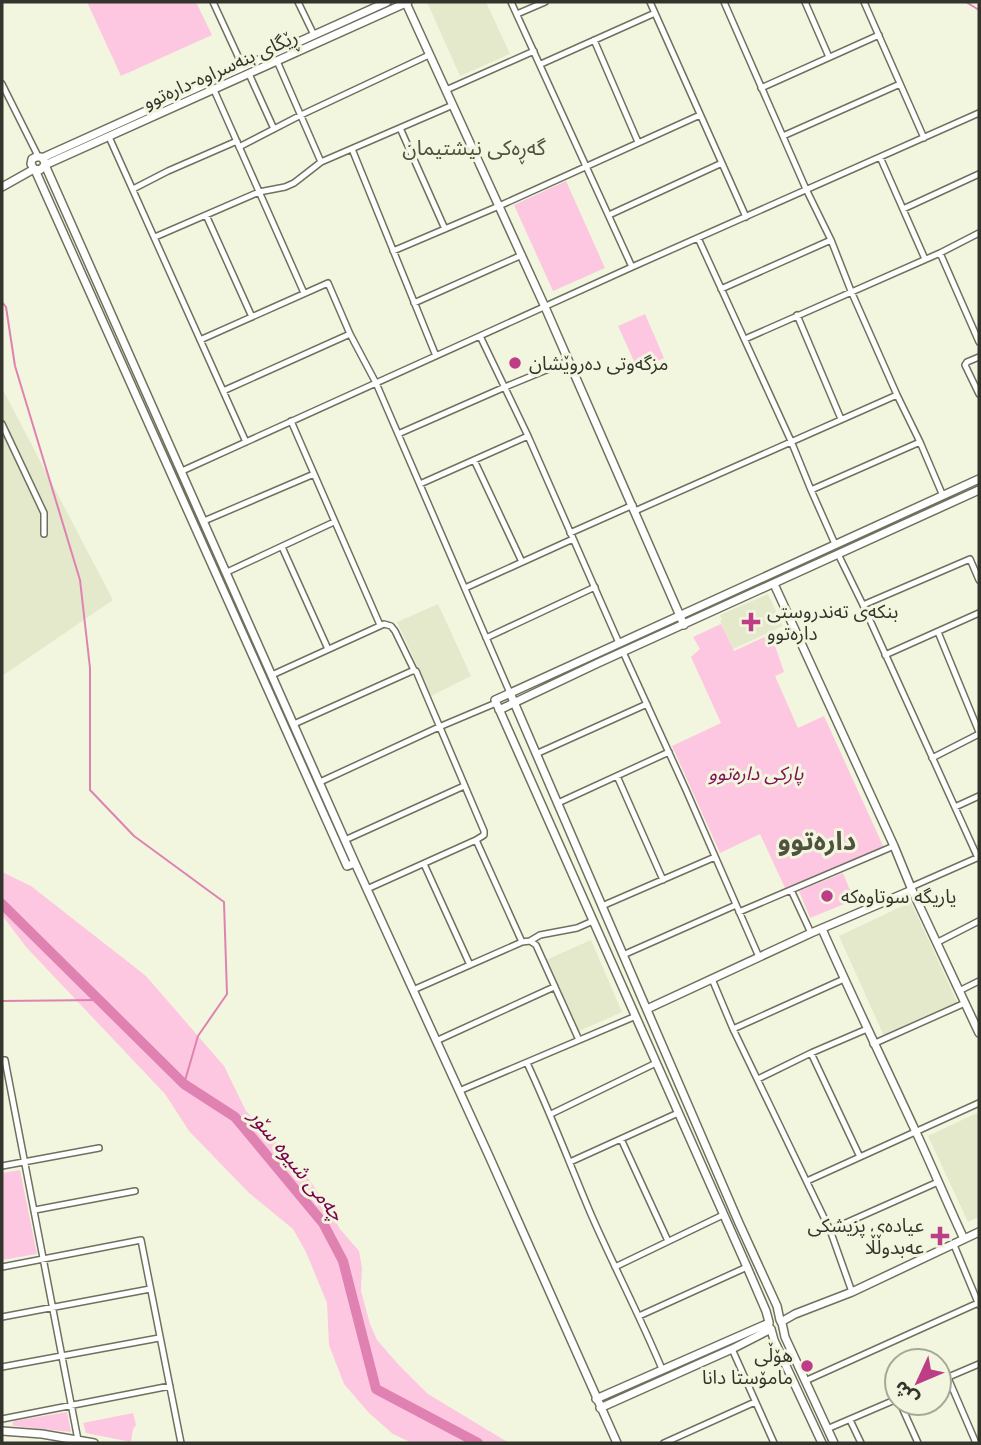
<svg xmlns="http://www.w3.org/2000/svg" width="981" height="1445" font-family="Georgia,'Noto Sans Arabic',serif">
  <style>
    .built { fill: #e4e9cc }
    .green { fill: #fec7e1 }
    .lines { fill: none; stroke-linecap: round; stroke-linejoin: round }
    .stream { stroke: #df82b1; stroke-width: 2 }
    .river { stroke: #df82b1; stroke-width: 10 }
    .street-casing { stroke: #6e715d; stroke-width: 8 }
    .secondary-casing { stroke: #6e715d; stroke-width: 10 }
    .street { stroke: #fff; stroke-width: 5 }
    .secondary { stroke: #fff; stroke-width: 7 }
    .poi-dot { fill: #be3d87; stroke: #f2f6df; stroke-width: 2.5 }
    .labels { text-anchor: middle; stroke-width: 6; stroke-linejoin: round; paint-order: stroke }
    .street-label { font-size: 19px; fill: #33352c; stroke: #f2f6df }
    .poi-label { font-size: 19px; fill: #33352c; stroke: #f2f6df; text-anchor: start }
    .park-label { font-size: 19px; font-style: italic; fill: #811157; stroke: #f2f6df }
    .neighbourhood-label { font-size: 21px; fill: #4f523f; stroke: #f2f6df }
    .water-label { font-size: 21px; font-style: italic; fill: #790450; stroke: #f2f6df }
    .district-label { font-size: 26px; font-weight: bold; fill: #4f523f; stroke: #f2f6df }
  </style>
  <rect width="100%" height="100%" fill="#f2f6df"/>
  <path class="built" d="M427,2H486L510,54L460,76Z
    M2,388L113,600L2,676Z
    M768,594L783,626L733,649L720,621L722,620L720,615Z
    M438,604L471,676L431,696L397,622Z
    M911,902L958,1004L884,1036L839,936Z
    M591,940L622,1012L579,1031L546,960Z
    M979,1112V1217L968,1222L928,1136Z"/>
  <path class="green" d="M87,2H196L212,35L121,76Z
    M566,181L605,268L553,291L514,205Z
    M645,314L664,358L638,370L618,326Z
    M721,624L734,651L771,634L784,672L775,676L798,728L824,716L884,848L785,888L760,834L720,853L672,746L721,723L691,657L700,649L693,637Z
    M2,872L31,886L146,976L224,1066L246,1111L302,1169L331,1212L340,1229L359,1251L362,1268L361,1291L370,1324L377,1340L397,1363L428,1394L509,1443H412L393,1434L369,1413L344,1384L329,1345L327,1303L306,1252L293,1229L249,1193L189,1131L165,1094L26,947L2,915Z
    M843,873L854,900L810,918L799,891Z
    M20,1170L37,1254L2,1260V1173Z
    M67,1412L71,1432L14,1426L12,1424L14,1421Z
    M133,1413L136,1425L133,1429L131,1442L86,1433L83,1423Z"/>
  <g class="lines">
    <path class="stream" d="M966,2L979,10
      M2,302L6,307L15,366L80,580L90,668V790L134,836L224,902L227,994L198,1036L184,1084
      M2,1001L99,1000"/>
    <path class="river" d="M2,904L184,1084L235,1117L323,1223L343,1261L376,1389L478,1443"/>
    <g class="street-casing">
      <path id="street" d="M213,2L243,67
        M298,2L314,35
        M511,2L632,267
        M650,2L746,217
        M724,2L806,189L831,240L851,291L897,395L920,442L943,496
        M805,2L829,57
        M864,2L924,138
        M517,14L545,2
        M594,40L638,142
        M277,61L321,162
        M541,64L655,13
        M249,74L274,129
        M2,84L38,156
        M761,88L879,35
        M214,90L304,293
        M446,90L534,51
        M400,128L445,229
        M783,136L900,84
        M109,137L246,442
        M239,147L301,115L429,55
        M352,149L436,356
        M880,157L925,259
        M133,189L168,171L237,141
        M903,209L979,174
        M206,215L252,317
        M609,215L722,163
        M155,237L259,192L285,187L294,183L321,162L453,105
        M698,238L791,441L811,490L835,544
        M393,251L499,206L700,115
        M940,253L979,342
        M721,289L831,240
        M414,303L522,255
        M797,315L841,419
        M480,336L528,436L619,643
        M745,339L940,253L979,233
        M200,340L328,283L350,334L376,383L510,693
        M979,357L967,362L965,365L979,394
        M223,391L350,334
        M291,421L380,625
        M2,424L44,513V534
        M398,434L505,387L568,361
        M474,460L522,562
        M182,471L632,267L979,113
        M420,484L528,436
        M811,490L920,442
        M635,511L897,395
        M204,521L314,474
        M570,533L633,505
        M282,547L328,649
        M838,554L863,605L978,858
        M227,572L334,522
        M465,588L573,539
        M863,605L970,559L979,580
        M938,632L979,732
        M486,638L595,587
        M623,652L686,790L759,957
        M885,655L979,613
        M272,675L384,624L391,626L395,631L414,670
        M294,724L412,671H416L484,831V835L476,840L367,889
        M536,754L647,704
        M932,758L979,734
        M617,776L663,880
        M320,782L439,727L496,703
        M558,803L669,752
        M955,807L979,796
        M345,840L464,786
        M476,840L522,942
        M424,864L470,965
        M911,887L979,857
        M791,890L811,933
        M602,906L715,857
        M739,912L894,846
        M530,941L540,935L577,928L593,921
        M938,942L979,921
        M623,955L736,905
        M712,979L733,1029L830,1230L852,1292
        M413,990L522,942L530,941L536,945L579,1040
        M959,991L979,981
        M733,1029L844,979
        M436,1041L554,987
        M873,1044L965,1003
        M811,1053L860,1157
        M2,1060H5L78,1440
        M527,1063C550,1112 569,1162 590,1212C613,1265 640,1316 662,1369
        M758,1079L811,1053L867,1029
        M459,1091L636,1016
        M551,1114L656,1063
        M621,1139L668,1241
        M570,1162L678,1113
        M2,1166L99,1148
        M807,1181L979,1103
        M35,1210L135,1191
        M830,1230L938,1182
        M954,1245L979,1305
        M2,1267L141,1240L181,1443
        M615,1267L723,1215
        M639,1316L747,1267
        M2,1317L150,1289
        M732,1349L774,1443
        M2,1367L159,1338
        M948,1378L976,1443
        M805,1381L978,1303
        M939,1381L979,1364
        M900,1403L918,1443
        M2,1419L170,1386
        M850,1420L861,1443
        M827,1429L897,1399
        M664,1443L755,1402"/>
    </g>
    <g class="secondary-casing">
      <path id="secondary" d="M408,2L45,165L40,170L34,169L31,164L32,159L36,157H41L44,160L45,165L355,863L489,1156L617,1443
        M406,3L545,307L684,625
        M42,158L387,2
        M35,170L347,866L355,863
        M2,187L34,169
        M774,584L894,846L912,890L979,1033
        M510,693L739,1223L777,1306L780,1320
        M499,710L598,663L979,490
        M822,929C852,997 884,1063 915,1130C932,1166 947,1203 964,1239
        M647,1009L811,933L912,890
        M780,1319L782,1323L785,1337L834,1443
        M769,1322L766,1311L747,1267L495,700L979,479
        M781,1322L795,1314L852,1292L979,1232
        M596,1399L769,1323
        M600,1408L732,1349L771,1329L774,1340L822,1443
        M2,1431L42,1434L94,1443"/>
    </g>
    <use href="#street" class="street"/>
    <use href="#secondary" class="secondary"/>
  </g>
  <g class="poi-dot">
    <circle cx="515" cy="363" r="7"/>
    <path d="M747.5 611.5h7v7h7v7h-7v7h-7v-7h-7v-7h7z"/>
    <circle cx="827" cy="896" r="7"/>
    <path d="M936.5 1225.5h7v7h7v7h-7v7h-7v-7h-7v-7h7z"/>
    <circle cx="807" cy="1366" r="7"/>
  </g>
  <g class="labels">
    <g class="street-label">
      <text transform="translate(220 69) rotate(-24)" y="7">ڕێگای بنەسراوە-دارەتوو</text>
    </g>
    <g class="poi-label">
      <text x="529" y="370">مزگەوتی دەروێشان</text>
      <text x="767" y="618">بنکەی تەندروستی<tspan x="767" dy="22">دارەتوو</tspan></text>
      <text x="841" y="903">یاریگە سوتاوەکە</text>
      <text x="924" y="1232" text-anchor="end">عیادەی پزیشکی<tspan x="924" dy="22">عەبدوڵڵا</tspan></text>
      <text x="793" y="1362" text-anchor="end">هۆڵی<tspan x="793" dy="22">مامۆستا دانا</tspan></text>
    </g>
    <g class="park-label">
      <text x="756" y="780">پارکی دارەتوو</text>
    </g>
    <g class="neighbourhood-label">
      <text x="474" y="155">گەڕەکی نیشتیمان</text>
    </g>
    <g class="water-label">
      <text transform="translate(297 1165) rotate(51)" y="7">چەمی شیوە سۆر</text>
    </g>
    <g class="district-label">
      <text x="817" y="850">دارەتوو</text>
    </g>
  </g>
  <rect width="981" height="1445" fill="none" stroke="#33352c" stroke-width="7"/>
  <g transform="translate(918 1382) rotate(226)"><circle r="33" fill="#f2f6df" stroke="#a6a997" stroke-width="2"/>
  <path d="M0-5L12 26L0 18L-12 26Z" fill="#be3d87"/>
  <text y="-10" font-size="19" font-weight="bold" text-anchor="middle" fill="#33352c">ش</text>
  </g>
</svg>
